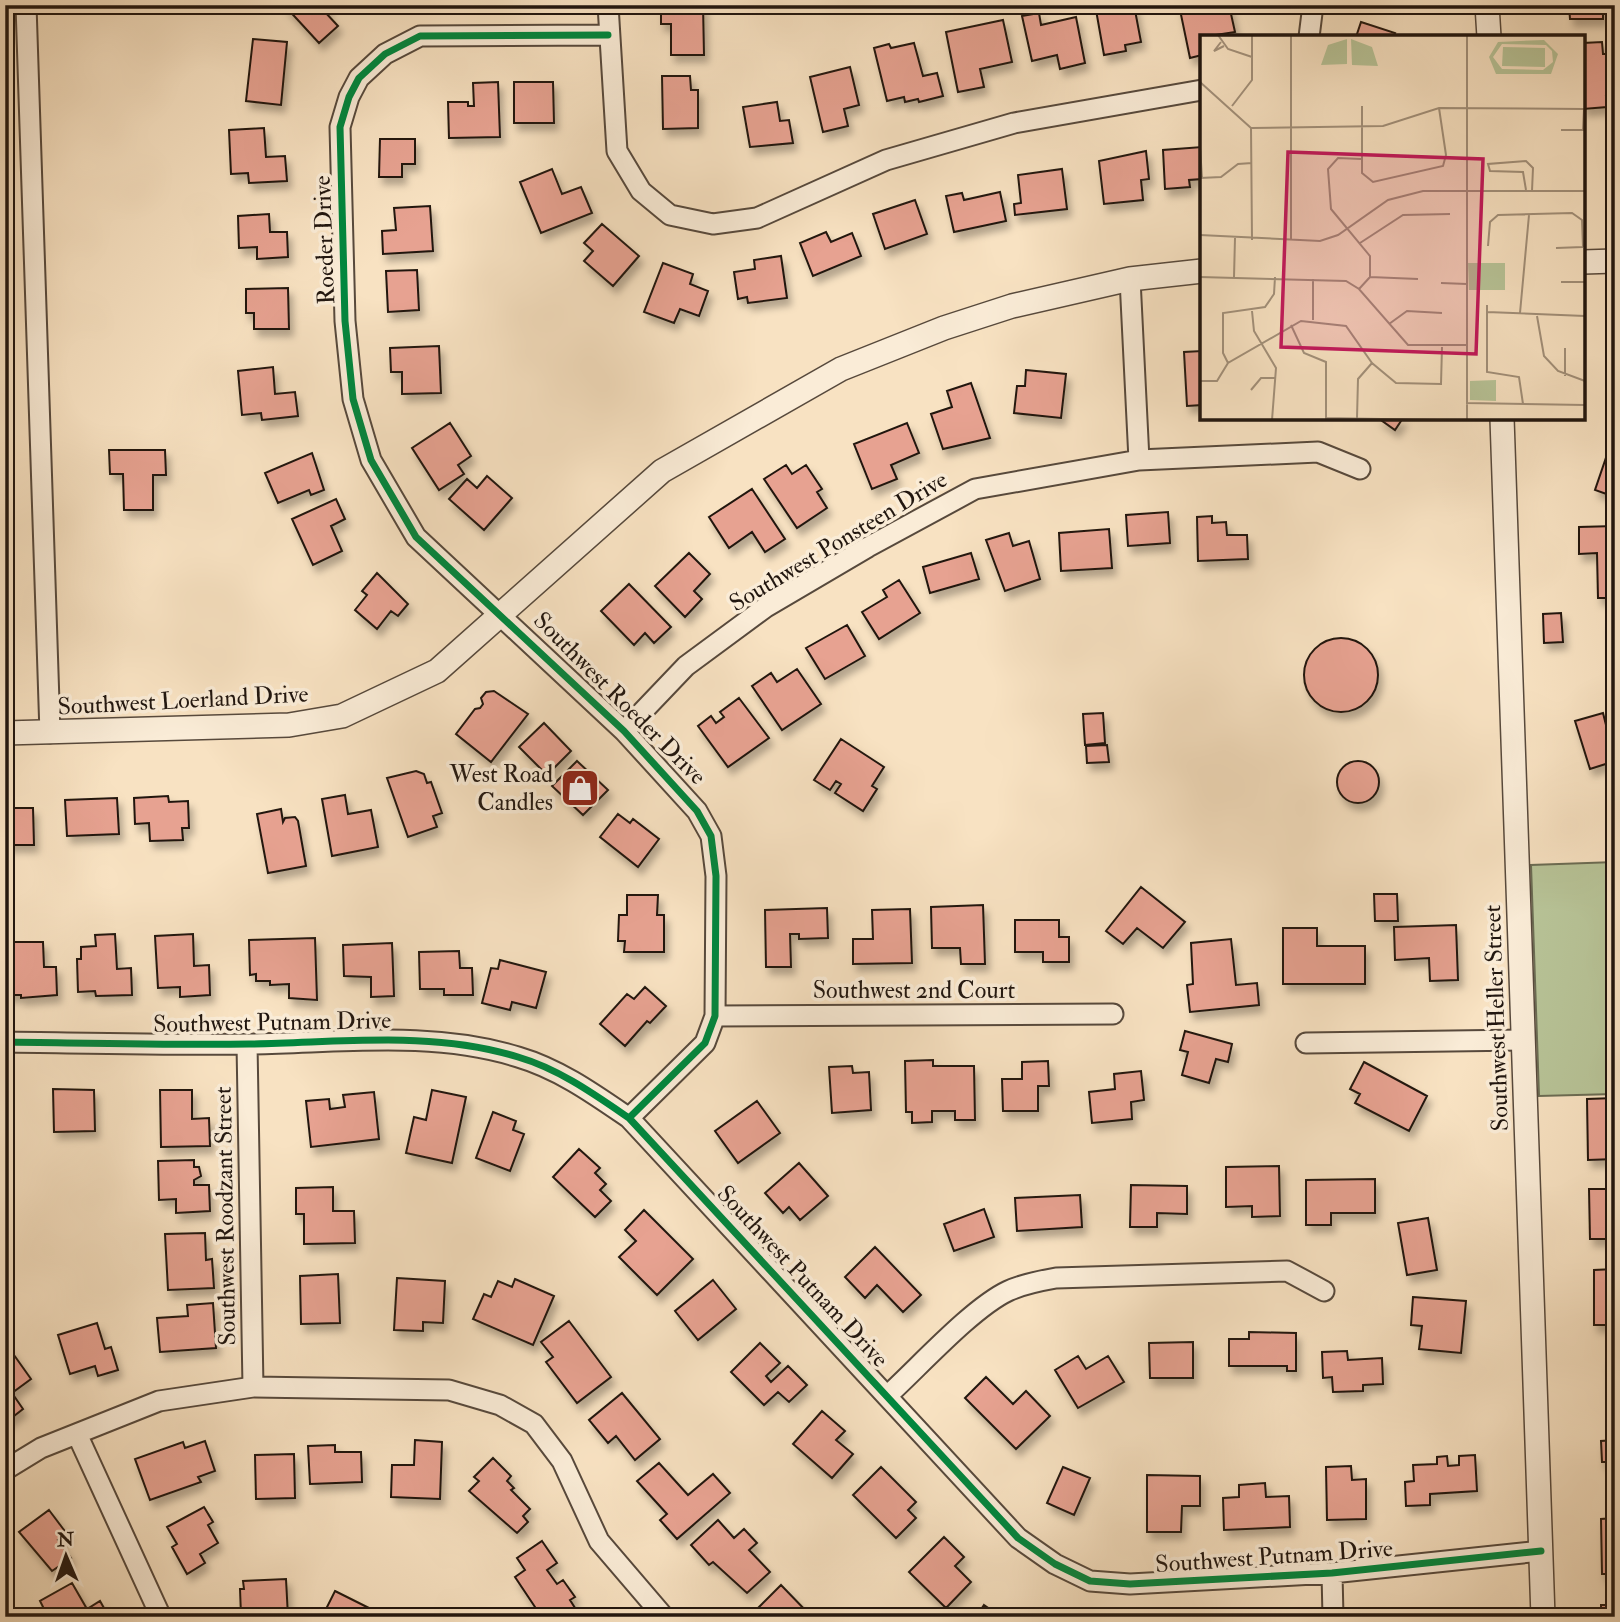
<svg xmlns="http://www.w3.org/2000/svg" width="1620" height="1622" font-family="'IM FELL Double Pica',serif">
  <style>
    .green { fill: #b8c498; stroke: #6c6d54; stroke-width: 2 }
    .building { fill: #e7a291; stroke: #21160f; stroke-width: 2; filter: url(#shadow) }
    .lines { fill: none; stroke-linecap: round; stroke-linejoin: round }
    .minor-casing { stroke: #57493c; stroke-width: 23 }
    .tertiary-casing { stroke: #57493c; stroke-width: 26 }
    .minor { stroke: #faecd7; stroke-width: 19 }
    .tertiary { stroke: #faecd7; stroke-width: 23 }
    .cycleway-casing { stroke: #faecd7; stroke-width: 11 }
    .cycleway { stroke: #00873e; stroke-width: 7 }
    .labels { text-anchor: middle; stroke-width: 7; stroke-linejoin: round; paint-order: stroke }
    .street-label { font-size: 24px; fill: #21160f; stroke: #faecd7 }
    .poi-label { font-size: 24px; fill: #21160f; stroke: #faecd7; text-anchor: end }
    .inset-road { fill: none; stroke: #a2907a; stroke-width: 2 }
    .view { fill: #c2185b; fill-opacity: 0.15; stroke: #c2185b; stroke-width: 3.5 }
    .inset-edge { fill: none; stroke: #21160f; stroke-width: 3.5 }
  </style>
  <defs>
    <filter id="shadow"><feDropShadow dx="4" dy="7" stdDeviation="3.5" flood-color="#0004"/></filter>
  </defs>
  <rect width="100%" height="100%" fill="#f8e2c2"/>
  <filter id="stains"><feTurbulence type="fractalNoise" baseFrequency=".00286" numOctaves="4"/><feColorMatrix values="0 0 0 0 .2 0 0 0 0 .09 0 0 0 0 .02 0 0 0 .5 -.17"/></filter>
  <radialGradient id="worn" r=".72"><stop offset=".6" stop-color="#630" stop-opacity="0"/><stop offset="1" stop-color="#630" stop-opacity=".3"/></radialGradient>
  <path class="green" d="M1615,862V1094L1539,1096L1531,865Z"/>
  <path class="building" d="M284,5H330L324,11L338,26L319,43Z
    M661,5H703L704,55H671V24H661Z
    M1121,5H1134L1141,42L1125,45L1126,51L1104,55L1096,10Z
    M1179,5H1229L1235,32L1202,37V55L1190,58Z
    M1569,5H1607V7L1603,8V19H1570Z
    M1039,13L1041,25L1076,17L1085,63L1060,69L1057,55L1032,61L1022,16Z
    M1003,20L1012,62L980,69L984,87L958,92L946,32Z
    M1361,22L1395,33L1393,37H1356Z
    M253,39L287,42L281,105L246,101Z
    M1602,42L1603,54H1610L1612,96H1606L1607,107L1583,109V43Z
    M914,43L923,76L937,73L943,96L919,102L918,99L905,102L904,97L887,101L874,48L889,44L891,48Z
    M850,67L859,105L844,109L848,126L823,132L810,77Z
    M662,76H690L691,90H698V128L663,129Z
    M498,82L500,137L449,138L448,102H468V106H474L473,83Z
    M514,82H553L554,123H514Z
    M777,102L780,121L789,120L793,143L750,147L743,107Z
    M264,128L266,157L285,156L287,181L249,183L248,173L231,174L229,130Z
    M380,139H415V164H402V177H379Z
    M1202,147V179L1189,180L1190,187L1165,189L1163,150Z
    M1146,151L1149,179L1141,180L1143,200L1104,204L1099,161Z
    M552,169L562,194L581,187L592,213L541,233L520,182Z
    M1062,169L1067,209L1015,215L1014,204L1021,203L1018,175Z
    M1000,192L1006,221L954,232L946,196L962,193L964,200Z
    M915,200L927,234L885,249L873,214Z
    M430,206L433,251L383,254L382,231L396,230L394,208Z
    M269,214L270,232H287L288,257L257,259V247L239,248L238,216Z
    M602,224L639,256L613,286L584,261L593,251L584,243Z
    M826,232L831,242L852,233L861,256L813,276L800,243Z
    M781,256L787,298L748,303L747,297L738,299L734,272L755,269L754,260Z
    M663,263L693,274L690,284L708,291L699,316L680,309L674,323L644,312Z
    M417,270L419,310L388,312L386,271Z
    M288,288L289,329H254V313H246V289Z
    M439,346L441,393L402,394V372H391L390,348Z
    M1202,351V405L1187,406L1184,352Z
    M273,367L275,394L295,392L298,416L262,420L261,413L242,415L238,371Z
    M1026,370L1066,374L1061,418L1014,413L1017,386H1025Z
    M971,383L990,438L943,449L931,414L952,407L947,391Z
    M1378,418H1403L1395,430Z
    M450,423L471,456L458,465L464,474L439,490L412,448Z
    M907,423L919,453L891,465L897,479L872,489L854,444Z
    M1612,440L1615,441V497L1595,490Z
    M109,450H165L166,475H153V510H124L123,474H110Z
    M312,453L324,490L311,495L309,490L278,503L265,473Z
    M786,465L792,474L806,465L822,489L817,492L827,508L797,528L764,479Z
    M487,476L512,498L484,530L449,499L467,479L477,488Z
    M752,489L785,539L765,552L752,532L729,548L709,517Z
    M336,499L345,519L331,526L342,551L313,565L292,519Z
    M1168,512L1170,543L1128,546L1126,515Z
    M1212,516V523L1226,522L1227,535H1247L1248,559L1198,561L1197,517Z
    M1615,526V598H1598L1597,553L1579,554V527Z
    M1109,529L1112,568L1061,571L1059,533Z
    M1009,533L1013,546L1029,541L1040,579L1005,591L986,540Z
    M689,553L710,574L694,591L702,599L685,617L655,586Z
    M971,553L979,579L930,593L923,567Z
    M377,573L408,604L398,616L391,611L377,629L355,610L367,595L362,591Z
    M899,580L920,613L879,639L862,612L887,597L883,590Z
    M629,584L671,627L654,643L645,633L634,645L601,611Z
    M1561,613L1563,642L1544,643L1543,614Z
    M1615,621V671H1609L1607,622Z
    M847,625L865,656L825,679L806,648Z
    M1304 675a37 37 0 1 1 74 0a37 37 0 1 1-74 0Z
    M797,669L821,704L782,730L752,686L771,673L777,682Z
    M494,691L528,714L491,762L456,734L475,709L480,708L483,704L481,698L486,692Z
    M739,698L769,738L728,767L698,726L711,716L716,723L724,717L720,712Z
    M1103,713L1105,743L1085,745L1083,714Z
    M1603,713L1615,761L1590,769L1575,721Z
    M544,723L571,751L547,775L519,747Z
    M841,739L884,767L872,786L877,789L863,811L835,793L841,784L836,781L830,790L814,780Z
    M1107,745L1109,762L1087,763L1086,746Z
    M577,761L608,790L583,815L552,786Z
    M1337 782a21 21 0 1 1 42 0a21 21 0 1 1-42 0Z
    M416,771L424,774L427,783L431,782L442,813L433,816L437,827L408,837L387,778Z
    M345,795L348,814L371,810L378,847L332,856L322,799Z
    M168,796L169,802L188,801L189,828H182L183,840L150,841L149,823L135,824L134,798Z
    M117,798L119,834L67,836L65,800Z
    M6,808H33L34,845H6Z
    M281,809L283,822L285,818L295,817L298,821L306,866L268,873L257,814Z
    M618,814L630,823L633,819L659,839L638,867L600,837Z
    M1141,887L1185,922L1163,948L1137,928L1123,944L1106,931Z
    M1374,894H1397L1398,921H1375Z
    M627,895H658L657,915H664V952H624L625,941H618L619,915H627Z
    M983,905L985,964H961L960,948H932L931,907Z
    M827,908L828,938L799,939V934H790L791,967H766L765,910Z
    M910,909L912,963L853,964V939H873L872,910Z
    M1015,920H1059V937H1069V962H1043V952H1015Z
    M1456,925L1458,980L1430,981L1429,958L1395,960L1394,927Z
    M1283,928H1317V946H1365V984H1283Z
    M115,934L117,969L131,968L132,995L96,996L95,991L78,992L77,959H81V947L96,946L95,935Z
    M193,934L194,966L209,965L210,995L180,997V987L158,988L155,936Z
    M315,938L317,1000L289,998V984L270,985V981H256V974L250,975L249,940Z
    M1231,939L1236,985L1257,983L1259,1005L1190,1012L1187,985L1193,984L1191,943Z
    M7,942H43L44,967H56L57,995L21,998V995H5Z
    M392,943L394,996L371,997V977L344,976L343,945Z
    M459,951L460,968H472L473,995H444V989H420L419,952Z
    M500,960L546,972L536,1008L512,1002L510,1010L482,1003L491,968L498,969Z
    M645,987L666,1006L650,1023L647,1021L625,1046L600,1024L627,994L634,999Z
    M1185,1031L1232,1044L1228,1062L1216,1059L1209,1083L1182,1075L1188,1052L1180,1050Z
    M933,1060V1066H974L975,1120H955V1111H932V1122L912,1123V1112H906L905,1061Z
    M1048,1061L1049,1086H1038V1111H1003L1002,1079H1022V1062Z
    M1364,1062L1427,1096L1409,1131L1355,1103L1360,1094L1350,1089Z
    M852,1066L853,1073L869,1072L871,1110L832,1113L829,1067Z
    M1141,1071L1144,1100L1131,1102L1132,1119L1092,1123L1089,1092L1115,1089L1114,1074Z
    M53,1089L94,1090L95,1131L54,1132Z
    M160,1090H192V1119L209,1118L210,1146L161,1147Z
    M432,1090L466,1097L452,1163L406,1153L414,1117L426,1120Z
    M374,1092L379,1139L311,1147L306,1101L329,1099L330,1109L345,1107L343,1095Z
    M1615,1098V1159L1588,1160L1587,1099Z
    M757,1101L780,1133L738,1163L715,1131Z
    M493,1112L516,1121L513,1130L524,1134L510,1171L476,1158Z
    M579,1149L600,1168L595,1173L606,1184L600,1190L611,1201L595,1217L553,1177Z
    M194,1160V1167H199L201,1176L194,1180V1185H209L210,1211L176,1213V1199L159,1200L158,1161Z
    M799,1163L828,1196L800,1220L789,1207L783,1213L765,1193Z
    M1279,1166L1280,1216L1252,1217V1206L1226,1207V1167Z
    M1375,1179V1213H1331V1225H1306V1180Z
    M1131,1185L1187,1186V1214L1157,1213V1227H1130Z
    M333,1187V1211H354L355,1243L304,1244V1214H296V1188Z
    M1589,1189H1615V1239H1590Z
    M1080,1195L1082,1227L1017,1231L1015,1198Z
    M984,1209L994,1237L954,1251L944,1224Z
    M644,1210L693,1259L657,1295L619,1257L636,1241L625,1230Z
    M1428,1218L1437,1270L1407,1275L1398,1223Z
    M205,1233L206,1260L212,1259L214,1288L168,1290L165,1234Z
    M875,1247L921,1295L903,1312L877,1285L865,1298L845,1277Z
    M1615,1269V1325H1594V1270Z
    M338,1274L340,1323L301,1324L300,1276Z
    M397,1278L445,1281L443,1323L423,1322V1331L394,1330Z
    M515,1279L554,1296L533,1345L473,1319L484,1294L491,1297L498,1281L512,1287Z
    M713,1280L736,1309L698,1340L675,1311Z
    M1413,1297L1466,1301L1461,1353L1419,1349L1422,1326L1411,1325Z
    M213,1303L216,1348L160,1352L157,1318L188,1316L187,1305Z
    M569,1321L611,1377L577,1403L546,1362L553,1357L541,1342Z
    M97,1323L105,1349L111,1347L118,1370L98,1376L95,1366L70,1374L58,1335Z
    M1249,1332L1296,1333V1371H1287V1366H1229V1339H1249Z
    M1193,1342V1378H1150L1149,1343Z
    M760,1343L780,1363L766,1376L771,1382L788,1366L807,1385L789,1402L778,1392L764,1405L731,1372Z
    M9,1348L31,1379L12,1393L23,1409L5,1423V1351Z
    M1347,1351L1348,1360L1382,1358L1383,1384L1363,1385V1391L1333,1392L1332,1377L1323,1378L1322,1352Z
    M1078,1356L1086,1369L1108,1356L1124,1382L1078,1408L1055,1370Z
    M1615,1358V1398H1608L1606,1359Z
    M986,1377L1013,1404L1026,1391L1050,1416L1016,1449L965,1398Z
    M622,1393L660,1439L635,1460L616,1436L608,1443L589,1420Z
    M822,1411L845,1431L836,1440L853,1454L832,1478L793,1444Z
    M415,1440L442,1442L440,1499L391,1497L392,1465H414Z
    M1615,1440V1490H1613L1611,1462H1602L1601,1441Z
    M205,1441L215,1471L198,1477L201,1482L150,1500L135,1459L183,1442L185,1448Z
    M335,1445V1452H361L362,1482L310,1484L308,1446Z
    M294,1454L295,1498L256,1499L255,1455Z
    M1475,1455L1477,1491L1430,1494V1505L1406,1506L1405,1482L1414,1481L1413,1465L1437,1464V1457L1447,1456L1448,1466L1459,1465V1456Z
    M493,1458L511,1476L507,1481L514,1488L511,1490L530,1509L523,1516L528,1522L517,1533L469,1491L479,1481L474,1477Z
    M659,1463L688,1495L713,1474L730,1493L677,1539L660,1520L667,1514L637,1481Z
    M1351,1466L1352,1480L1366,1479V1519L1327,1520L1326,1467Z
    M881,1467L916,1502L908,1510L916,1518L896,1538L853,1495Z
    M1063,1467L1090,1478L1074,1515L1047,1503Z
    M1147,1475L1200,1476V1506H1182L1181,1532H1147Z
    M1265,1483L1266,1497L1289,1496L1290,1527L1224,1530L1223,1498L1239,1497V1485Z
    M204,1507L213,1522L208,1525L218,1543L200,1554L205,1563L187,1574L172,1547L177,1544L167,1527Z
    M49,1510L67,1534L58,1540L71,1558L52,1571L19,1532Z
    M1615,1518V1574H1602L1601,1519Z
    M718,1520L734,1538L744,1529L757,1543L749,1550L770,1572L747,1593L713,1562L709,1565L691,1545Z
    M944,1537L964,1557L955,1566L971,1582L946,1608L909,1572Z
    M542,1541L557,1563L547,1570L557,1584L563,1580L575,1597L570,1600L577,1611L569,1617H528L526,1614L535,1607L515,1577L525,1570L517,1558Z
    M286,1579L288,1617L241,1615L240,1589H244L243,1581Z
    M72,1583L87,1609L100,1601L109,1617H48L40,1601Z
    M781,1585L810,1615L816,1609L823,1617H749Z
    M335,1591L373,1610L369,1617H322Z
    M984,1605L1000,1616L1004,1609L1017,1617H976Z
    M1601,1605H1615V1617H1601Z"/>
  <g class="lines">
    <g class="minor-casing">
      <path id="minor" d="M26,5L50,733
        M608,5L617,151L641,191L670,215L713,224L757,218L886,160L1014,123L1202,90
        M608,35L420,36L385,54L359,78L349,97L340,127L345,321L353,399L371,460L416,537L624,731L697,811L711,836L716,876L715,1016L705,1043L629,1118
        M1309,37L1313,5
        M1130,279L1139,460
        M624,731L686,666L766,607L868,547L975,489L1139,460L1318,452L1360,469
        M715,1016L1113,1014
        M5,1042C87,1043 168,1045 249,1044C338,1043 432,1030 518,1057C559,1069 594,1094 629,1118L1018,1538L1055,1564L1090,1581L1130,1584L1332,1573L1541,1551
        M1306,1043L1523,1040
        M247,1044L253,1387
        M887,1396C919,1367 972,1308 1008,1291C1023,1284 1039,1281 1056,1278L1287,1271L1324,1291
        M77,1434L161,1617
        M5,1470L41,1448L159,1401L253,1387L449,1390L500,1405L534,1424L562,1461L599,1541L664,1617
        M1332,1573L1333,1617"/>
    </g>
    <g class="tertiary-casing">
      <path id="tertiary" d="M1487,5L1489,37
        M1583,262L1615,261
        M1502,418L1543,1617
        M5,733L289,725L342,716L437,671L662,471L841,369L944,328L1012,306L1130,279L1202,271"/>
    </g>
    <use href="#minor" class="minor"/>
    <use href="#tertiary" class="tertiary"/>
    <g class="cycleway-casing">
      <path id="cycleway" d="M608,35L420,36L385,54L359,78L349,97L340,127L345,321L353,399L371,460L416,537L624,731L697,811L711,836L716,876L715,1016L705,1043L629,1118
        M5,1042C87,1043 168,1045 249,1044C338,1043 432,1030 518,1057C559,1069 594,1094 629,1118L1018,1538L1055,1564L1090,1581L1130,1584L1332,1573L1541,1551"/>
    </g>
    <use href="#cycleway" class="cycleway"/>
  </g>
  <defs>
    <g id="shop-square" transform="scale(2.0125)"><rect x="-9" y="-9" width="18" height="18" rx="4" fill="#8f2418" stroke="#faecd7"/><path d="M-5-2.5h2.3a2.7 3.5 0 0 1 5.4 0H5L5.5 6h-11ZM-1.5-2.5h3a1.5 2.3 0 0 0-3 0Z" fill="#fff"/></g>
  </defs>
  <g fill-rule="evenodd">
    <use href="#shop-square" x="580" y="788"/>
  </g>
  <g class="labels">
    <g class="street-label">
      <text transform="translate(324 240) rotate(-92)" y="8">Roeder Drive</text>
      <text transform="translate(838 541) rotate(-31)" y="8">Southwest Ponsteen Drive</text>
      <text transform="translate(620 698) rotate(45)" y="8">Southwest Roeder Drive</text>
      <text transform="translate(183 700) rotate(-3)" y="8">Southwest Loerland Drive</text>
      <text x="914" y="998">Southwest 2nd Court</text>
      <text transform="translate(1496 1018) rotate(-92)" y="8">Southwest Heller Street</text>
      <text transform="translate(272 1022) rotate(-1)" y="8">Southwest Putnam Drive</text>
      <text transform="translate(225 1216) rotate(-91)" y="8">Southwest Roodzant Street</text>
      <text transform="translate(803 1276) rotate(47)" y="8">Southwest Putnam Drive</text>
      <text transform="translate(1274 1556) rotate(-4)" y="8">Southwest Putnam Drive</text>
    </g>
    <g class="poi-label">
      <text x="553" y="782">West Road<tspan x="553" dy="28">Candles</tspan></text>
    </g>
  </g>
  <g transform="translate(1200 35)">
    <rect width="385" height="385" fill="#f8e2c2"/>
    <path d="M147,4V29L121,30L128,10ZM151,4L172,12L178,31L152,30ZM344,5L358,19L351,39H296L289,22L298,7ZM302,9L346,10L352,16L353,27L343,35L302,34L293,22ZM303,12L345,13V32L302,31ZM268,228H305V255H269ZM296,345V366L270,365V346Z" fill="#b8c498" fill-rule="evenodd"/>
    <path class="inset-road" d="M18,0L28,14L52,22M21,7L14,16L24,11M0,47L51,93M32,71L52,45V0M162,71V138L173,147L243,131L246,120L239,73M51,93L183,91L239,73L385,74M51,93L52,205M361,95H385M383,95L384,74M0,112L2,143M0,143L21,142L38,129L52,128M326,155L323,137L290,136L288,129L326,126L333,133L332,156M0,200L120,206L138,200L188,165L223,156H385M91,205V0M160,208L203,180L250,179M288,211L290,187L298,180L372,178L382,185L383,212M356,213L383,212M0,242L146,246L159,254L208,310H267M34,242L35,203M170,242L218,244M361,247H385M241,248L267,249M159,254L170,242V221L131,174L128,134L138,123L161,124M287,270V337L319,342L323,369M52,276L54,296L76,333L72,385M287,277L385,281M320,278L329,180M337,281L344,321L358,336L385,346M113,285V244M189,289L207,276L242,278M91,290L104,318L126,327V385M365,313V341M28,328L23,318V278L65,272L74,259L75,242M0,346H17L28,328L101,286L146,291L172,328L196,348L241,349L242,312M51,355L61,343H75M266,368L385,370M126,383L238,385M157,383L158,344L172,328M267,385V0"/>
    <path class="view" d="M88,117L283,124L276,319L81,312Z"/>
    <rect width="385" height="385" class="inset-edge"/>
  </g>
  <rect width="1620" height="1622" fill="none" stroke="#f8e2c2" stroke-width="28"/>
  <rect x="7" y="7" width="1606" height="1608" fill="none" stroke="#21160f" stroke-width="3.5"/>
  <rect x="14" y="14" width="1592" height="1594" fill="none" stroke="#21160f" stroke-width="2"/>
  <g transform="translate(66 1556) rotate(358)" stroke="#faecd7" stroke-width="5" paint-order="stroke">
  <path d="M0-5L12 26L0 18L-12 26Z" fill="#21160f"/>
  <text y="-10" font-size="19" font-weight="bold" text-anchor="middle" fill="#21160f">N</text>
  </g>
  <rect width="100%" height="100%" filter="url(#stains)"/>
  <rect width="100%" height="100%" fill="url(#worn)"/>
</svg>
